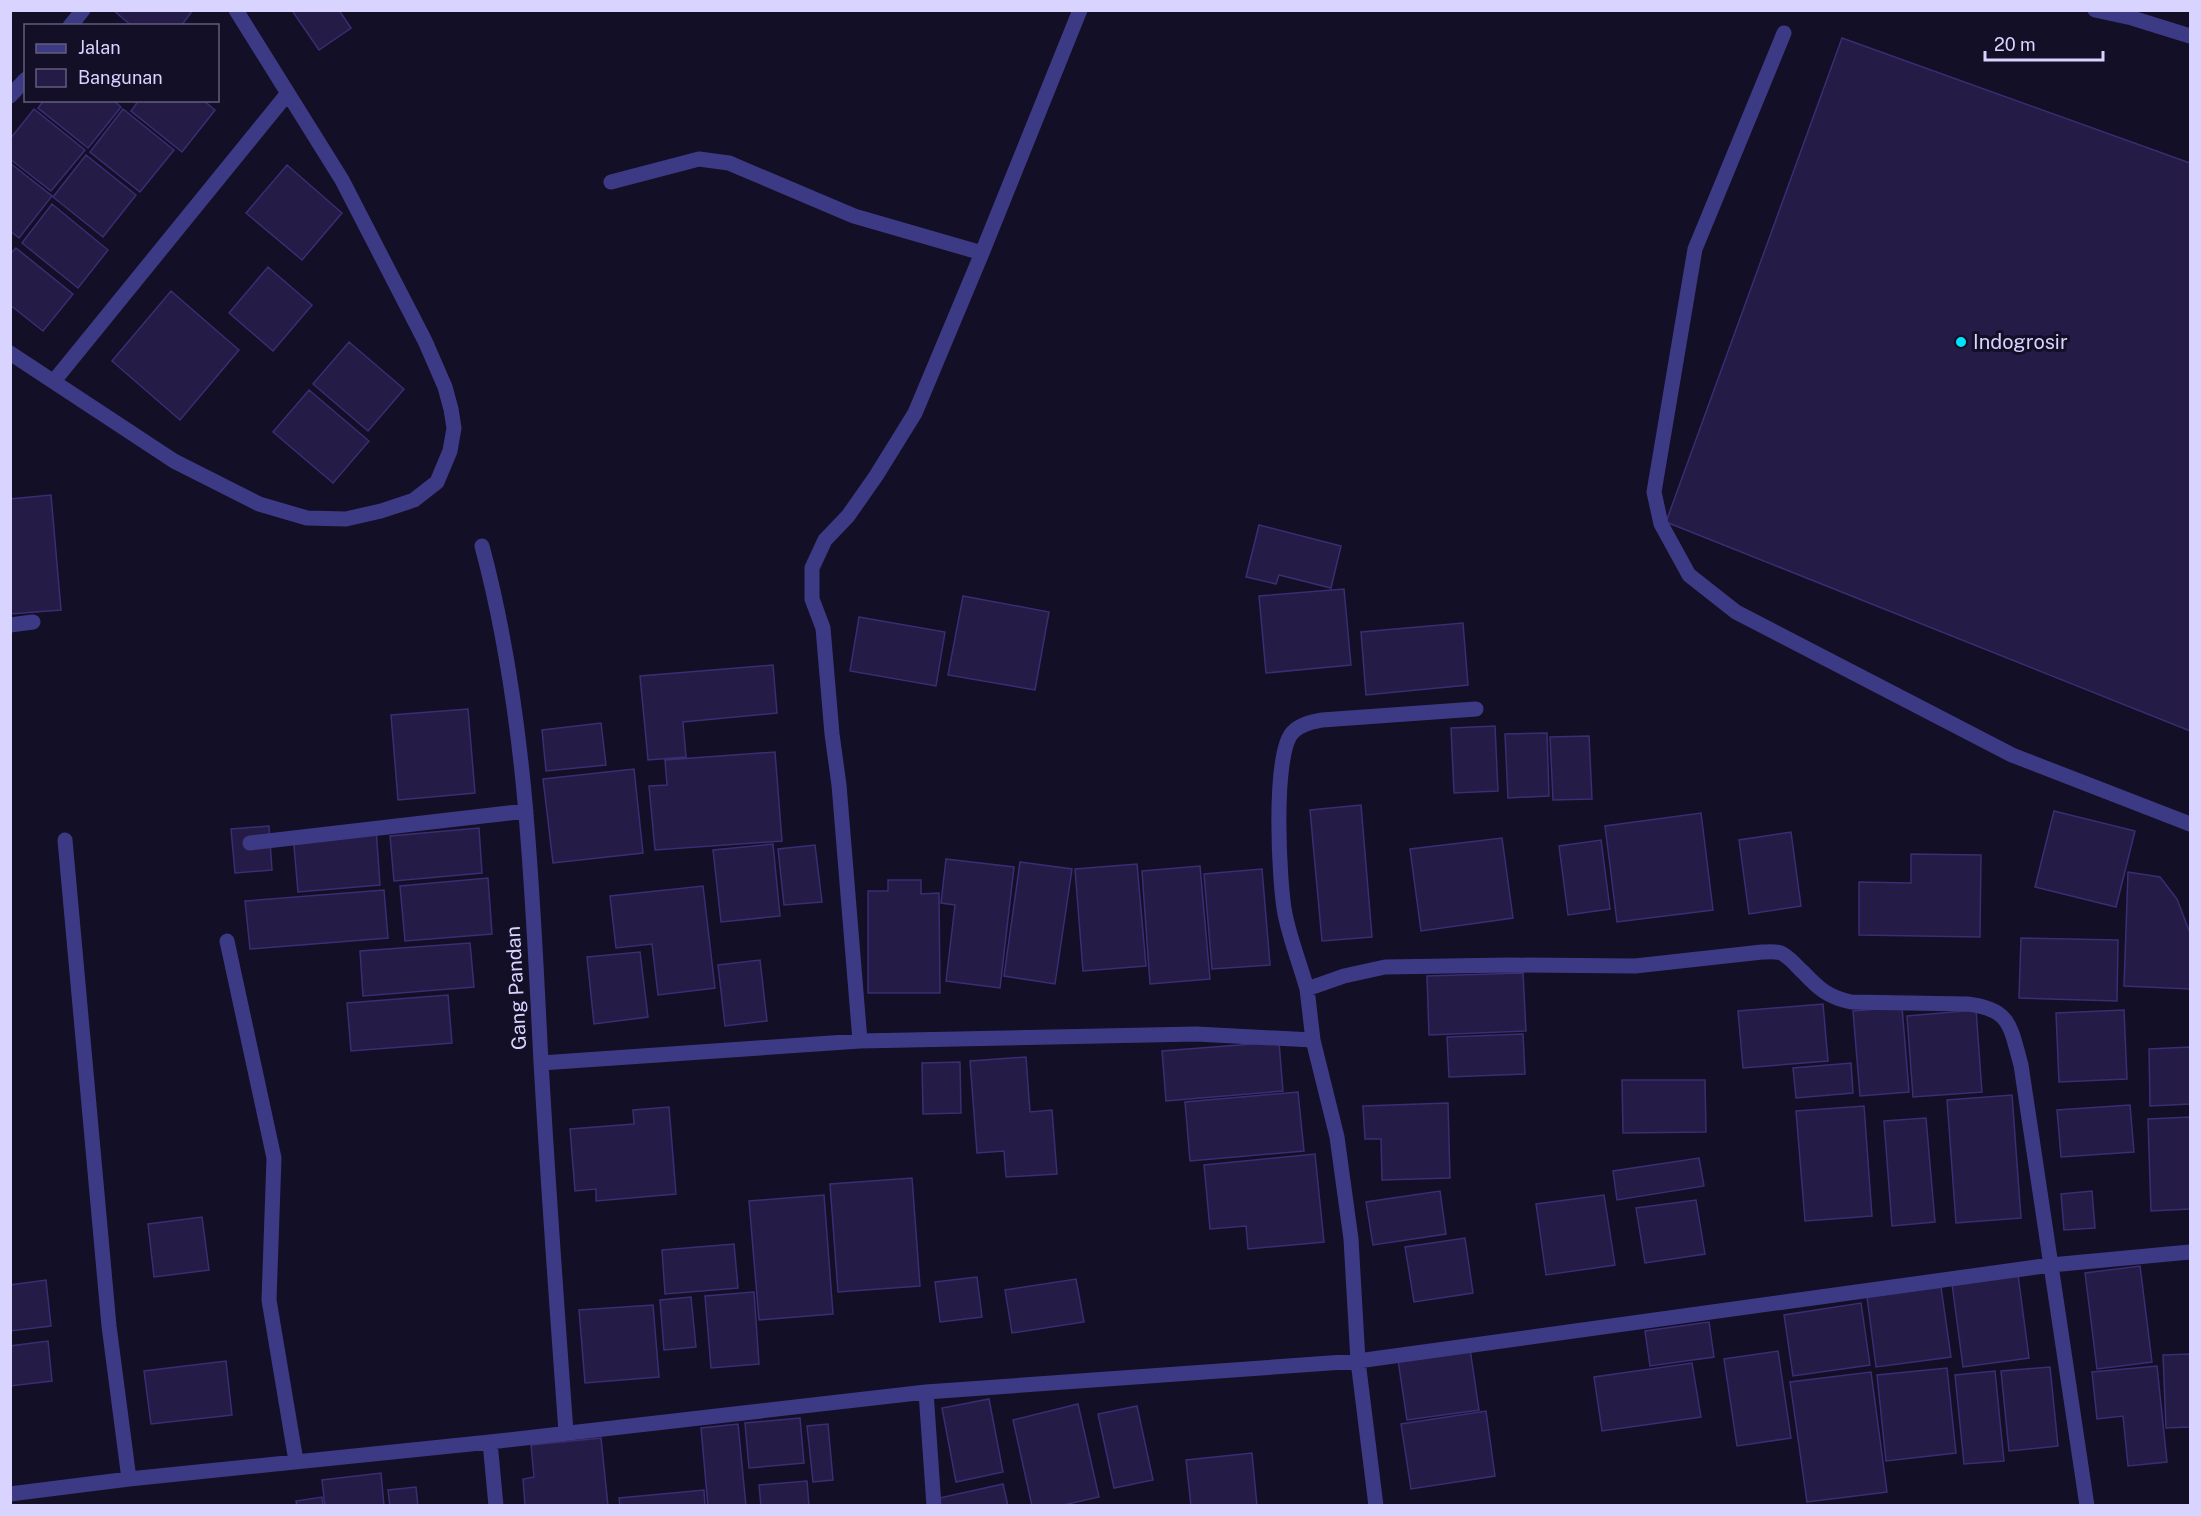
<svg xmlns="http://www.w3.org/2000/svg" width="2201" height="1516" font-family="'Public Sans',sans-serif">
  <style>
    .building { fill: #241b47; stroke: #3b2d73; stroke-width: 1.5 }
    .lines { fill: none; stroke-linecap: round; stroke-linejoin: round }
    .service { stroke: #3d3a85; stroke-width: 15 }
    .minor { stroke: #3d3a85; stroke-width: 15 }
    .poi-dot { fill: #00e5ff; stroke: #130f26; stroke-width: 2 }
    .labels { text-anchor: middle; stroke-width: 6; stroke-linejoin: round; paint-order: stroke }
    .poi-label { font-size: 20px; fill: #d9d4ff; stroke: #130f26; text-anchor: start }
    .street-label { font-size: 20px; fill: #d9d4ff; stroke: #130f26 }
  </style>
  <rect width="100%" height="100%" fill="#130f26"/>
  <path class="building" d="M113,10H193L181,26H132Z
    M296,10H339L351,28L319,50L293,12Z
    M1842,38L2190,163V731L1666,522Z
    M44,100H113L121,107L88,148L38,108Z
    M139,100H203L215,110L182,152L131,111Z
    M34,109L85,150L51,191L10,159V139Z
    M123,109L174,150L140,192L90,152Z
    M86,155L136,195L103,237L53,197Z
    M10,163L52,196L19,238L10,231Z
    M287,165L342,213L302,260L246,213Z
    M52,204L108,250L78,288L22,243Z
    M16,248L73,294L43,331L10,305V254Z
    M268,267L312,305L273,351L229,313Z
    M171,291L239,350L180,420L112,361Z
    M349,342L404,389L368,431L313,384Z
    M309,390L369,441L333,483L273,432Z
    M51,495L61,610L10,614V499Z
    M1259,525L1341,546L1331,588L1279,575L1276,584L1246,577Z
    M1344,589L1351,665L1266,673L1259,596Z
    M963,596L1049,612L1035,690L948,675Z
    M859,617L945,632L936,686L850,671Z
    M1463,623L1468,685L1366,695L1361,632Z
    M773,665L777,713L683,722L686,757L648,760L640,676Z
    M468,709L475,793L398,800L391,715Z
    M601,723L606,765L546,771L542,730Z
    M1495,726L1498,791L1454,793L1451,728Z
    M1547,733L1549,796L1508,798L1505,734Z
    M1589,736L1592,799L1553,800L1550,737Z
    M775,752L782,841L655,850L649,786L667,785L665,760Z
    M634,769L643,853L553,863L543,779Z
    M1361,805L1372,937L1322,941L1310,810Z
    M2054,811L2135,831L2116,907L2035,887Z
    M1701,813L1713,910L1617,922L1605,826Z
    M269,826L272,870L235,873L231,829Z
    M376,828L380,885L298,892L293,835Z
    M479,828L482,873L394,881L390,836Z
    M1791,832L1801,906L1749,914L1739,840Z
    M1502,838L1513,918L1421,931L1410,849Z
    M1601,840L1610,909L1568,915L1559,846Z
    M773,844L780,916L721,922L713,850Z
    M815,845L822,902L784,905L778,849Z
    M1911,854L1981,855L1980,937L1859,935V882L1911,883Z
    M946,859L1014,867L1000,988L946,981L955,905L941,903Z
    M1020,862L1072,869L1055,984L1004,976Z
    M1137,864L1146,966L1083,971L1075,869Z
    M1200,866L1210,979L1150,984L1142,871Z
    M1262,869L1270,965L1212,969L1204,874Z
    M2128,872L2160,877L2177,899L2190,933V989L2124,986Z
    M488,878L492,934L405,941L400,886Z
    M888,880H921V894L939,893L940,993H868V891H888Z
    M703,886L715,988L658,995L652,944L616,948L610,896Z
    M384,890L388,938L250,949L245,901Z
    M2021,938L2118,940L2117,1001L2019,998Z
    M470,943L474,987L363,996L360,951Z
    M640,952L648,1017L594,1024L587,957Z
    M760,960L767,1021L725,1026L718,965Z
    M1523,973L1526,1031L1429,1035L1427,976Z
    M448,995L452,1043L351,1051L347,1003Z
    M1823,1004L1828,1061L1743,1068L1738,1011Z
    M1902,1007L1909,1092L1860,1096L1853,1011Z
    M1976,1010L1982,1092L1913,1097L1907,1016Z
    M2124,1010L2127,1079L2059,1082L2056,1013Z
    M1523,1034L1525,1074L1449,1077L1447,1037Z
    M1279,1042L1283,1091L1166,1101L1162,1051Z
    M2190,1047V1104L2150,1106L2149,1049Z
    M1026,1057L1030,1112L1052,1110L1057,1174L1006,1177L1004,1151L977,1153L970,1061Z
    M960,1062L961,1113L923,1114L922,1063Z
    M1851,1063L1853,1093L1796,1098L1793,1068Z
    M1622,1080H1705L1706,1132L1623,1133Z
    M1298,1092L1304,1151L1190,1161L1185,1102Z
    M2012,1095L2021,1218L1956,1223L1947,1100Z
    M1448,1103L1450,1178L1382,1180L1381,1139H1365L1363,1106Z
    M2130,1105L2134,1152L2061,1157L2057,1110Z
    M1864,1106L1872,1216L1805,1221L1796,1111Z
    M669,1107L676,1194L596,1201V1189L575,1191L570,1129L634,1124L633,1110Z
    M2190,1117V1209L2151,1211L2148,1119Z
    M1926,1118L1935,1222L1892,1226L1884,1121Z
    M1315,1154L1324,1242L1248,1249L1246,1226L1210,1229L1204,1165Z
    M1699,1158L1704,1186L1617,1200L1613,1171Z
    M912,1178L920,1286L838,1292L830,1184Z
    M1440,1191L1446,1234L1373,1245L1366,1202Z
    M2092,1191L2095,1228L2064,1230L2061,1194Z
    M824,1195L833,1314L759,1320L749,1201Z
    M1604,1195L1615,1265L1546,1275L1536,1204Z
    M1696,1200L1705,1254L1645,1263L1636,1208Z
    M202,1217L209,1270L154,1277L148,1224Z
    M1465,1238L1473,1293L1414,1302L1405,1247Z
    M734,1244L738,1288L665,1294L662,1250Z
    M2140,1266L2152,1362L2097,1369L2085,1273Z
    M2018,1275L2029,1358L1963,1367L1952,1284Z
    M977,1277L982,1317L940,1322L935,1282Z
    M1076,1279L1084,1322L1012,1333L1005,1290Z
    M46,1280L51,1326L10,1331V1285Z
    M1941,1287L1951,1357L1876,1367L1867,1297Z
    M754,1292L759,1364L711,1368L705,1296Z
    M691,1297L696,1347L664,1350L660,1300Z
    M1861,1303L1870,1365L1793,1376L1784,1315Z
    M653,1305L659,1377L585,1383L579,1310Z
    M1709,1322L1714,1357L1650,1366L1645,1331Z
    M48,1341L52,1381L10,1386V1346Z
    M1470,1349L1479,1410L1407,1420L1398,1360Z
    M1778,1351L1791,1438L1737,1446L1724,1359Z
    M2190,1354V1427L2166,1428L2163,1355Z
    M226,1361L232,1415L151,1424L144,1371Z
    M1692,1363L1701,1417L1602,1431L1594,1377Z
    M2157,1366L2167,1462L2128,1466L2123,1416L2097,1419L2092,1372Z
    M2050,1367L2058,1446L2009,1451L2001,1371Z
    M1947,1368L1956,1453L1886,1461L1877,1375Z
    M1995,1371L2004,1461L1964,1464L1955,1375Z
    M1871,1372L1887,1492L1807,1502L1790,1382Z
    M989,1399L1003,1472L956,1482L942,1408Z
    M1078,1404L1099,1497L1059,1506H1032L1013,1420Z
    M1137,1406L1153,1480L1114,1488L1098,1414Z
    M1486,1411L1495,1476L1411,1489L1401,1424Z
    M800,1418L804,1463L749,1468L745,1423Z
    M738,1424L746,1506H708L701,1428Z
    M828,1424L833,1480L813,1482L807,1426Z
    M601,1438L608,1506H525L523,1479L534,1477L531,1445Z
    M1252,1453L1257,1506H1191L1186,1460Z
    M381,1473L384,1506H325L322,1480Z
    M807,1481L809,1506H761L759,1485Z
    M1003,1484L1008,1506H937L935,1499Z
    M416,1487L418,1506H390L388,1490Z
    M704,1490L705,1506H620L619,1498Z
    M322,1497L323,1506H297L296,1501Z"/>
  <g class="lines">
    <path class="service" d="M2095,10L2132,18L2190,36
      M1784,33L1695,249L1654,492L1661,524L1689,575L1736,612L2012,755L2190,824"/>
    <path class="minor" d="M70,26L83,10
      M10,96L26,79
      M611,182L699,159L729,163L854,216L982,253
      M10,353L174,461L259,504L307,518L346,519L381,511L414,500L437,482L450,451L454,428L451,409L445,387L425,341L342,180L236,10
      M54,381L288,93
      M482,546C527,714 532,889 541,1062C548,1185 557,1309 566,1432
      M10,625L33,622
      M65,840L109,1326L129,1479
      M250,843L526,811
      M227,941L274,1158L269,1300L296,1461
      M1307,989C1300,964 1290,939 1285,914C1279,884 1272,752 1293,732C1301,724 1312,722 1322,720L1476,709
      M1313,1040L1307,989L1344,976L1385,967L1509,965L1635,966L1762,952C1767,952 1775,951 1781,953C1790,957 1796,966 1803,972C1819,989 1828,997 1851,1002L1967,1004C2011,1009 2010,1026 2021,1065L2087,1506
      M860,1041L839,785L832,734L823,628L812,599V568L825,540L848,516L876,476L915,413L982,253L1080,10
      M541,1063L860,1041L1196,1034L1313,1040L1337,1137L1351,1239L1358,1361L2051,1265L2190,1252
      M926,1392L934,1506
      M490,1442L496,1506
      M10,1494L129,1479L490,1442L926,1392L1358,1361L1376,1506"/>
  </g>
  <circle class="poi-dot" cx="1961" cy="342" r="6"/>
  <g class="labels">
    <g class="poi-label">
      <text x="1973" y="349">Indogrosir</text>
    </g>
    <g class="street-label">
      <text transform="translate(516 988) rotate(-93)" y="7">Gang Pandan</text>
    </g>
  </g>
  <rect width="2201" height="1516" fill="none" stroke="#d9d4ff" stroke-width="24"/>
  <rect x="24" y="24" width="195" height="78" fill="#130f26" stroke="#625e7d" stroke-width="1.5"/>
  <rect x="36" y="44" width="30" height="9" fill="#3d3a85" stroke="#625e7d" stroke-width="1.5"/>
  <text x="78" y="54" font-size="18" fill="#d9d4ff">Jalan</text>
  <rect x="36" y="69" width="30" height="18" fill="#241b47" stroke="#625e7d" stroke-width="1.5"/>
  <text x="78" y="84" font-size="18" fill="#d9d4ff">Bangunan</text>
  <path d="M1985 51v9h118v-9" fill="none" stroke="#d9d4ff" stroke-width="3"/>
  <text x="1994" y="51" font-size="18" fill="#d9d4ff" stroke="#130f26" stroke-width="4.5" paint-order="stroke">20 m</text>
</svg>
